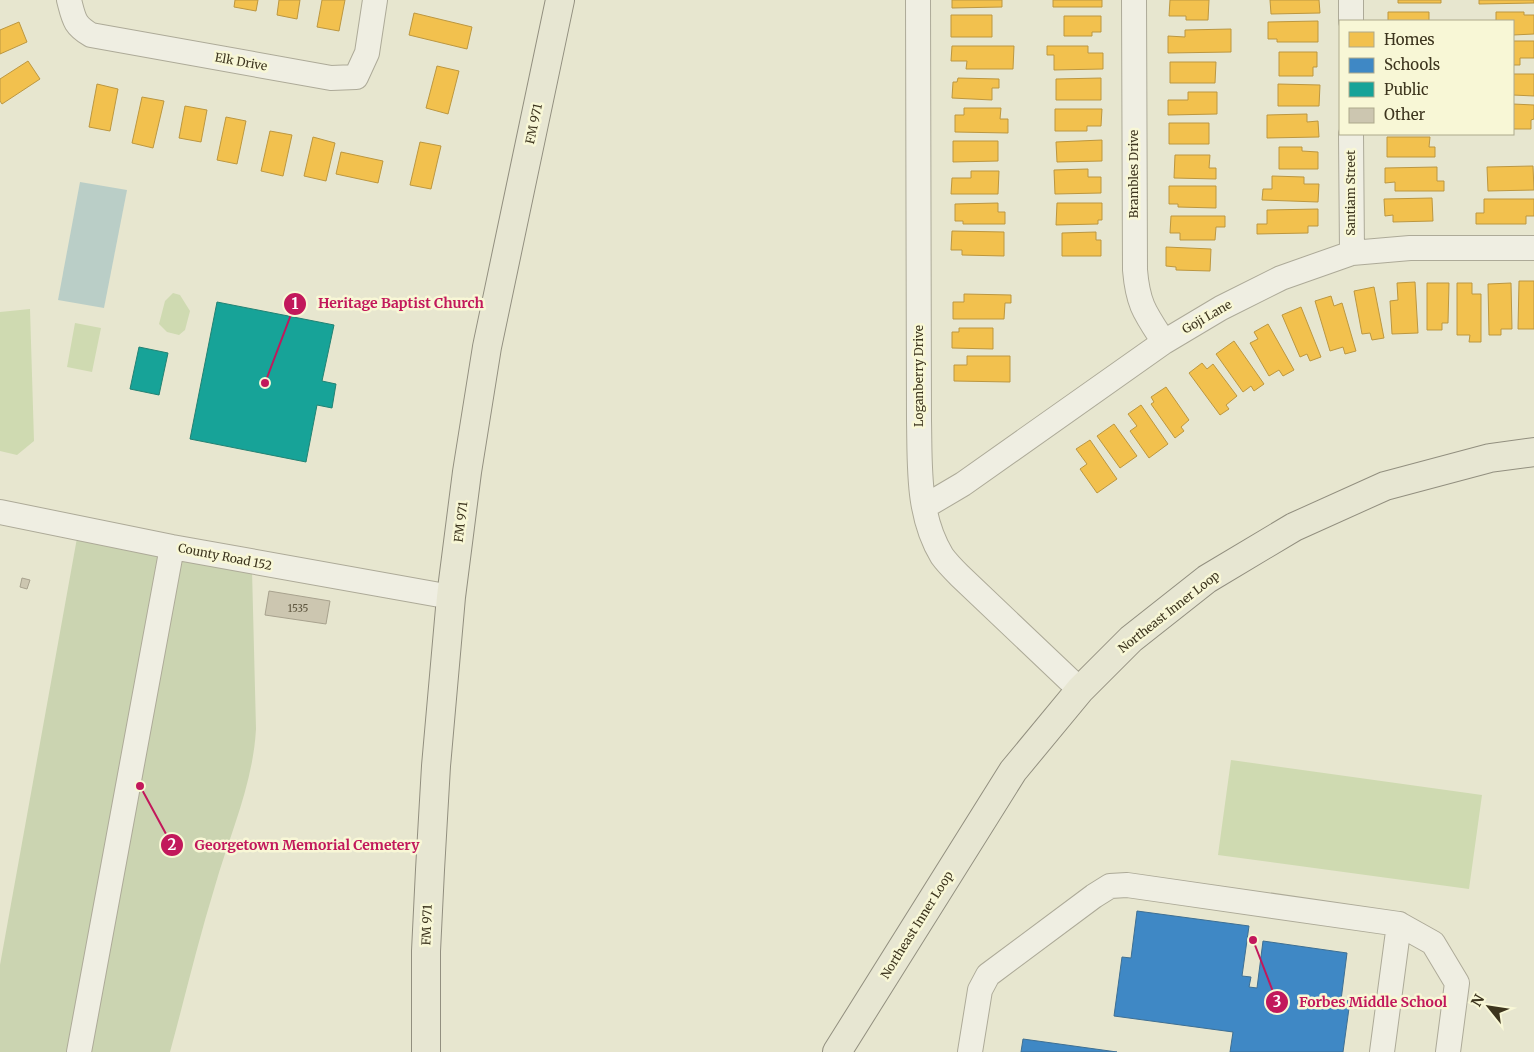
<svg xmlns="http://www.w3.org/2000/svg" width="1534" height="1052" font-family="Merriweather,serif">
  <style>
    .green { fill: #cfdab1 }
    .cemetery { fill: #cbd4b1 }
    .water { fill: #bacec7 }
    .homes { fill: #f2c14e; stroke: #bc9740 }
    .schools { fill: #3f88c5; stroke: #3e6f93 }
    .public { fill: #17a398; stroke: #228273 }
    .building { fill: #ccc6b0; stroke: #a8a28e }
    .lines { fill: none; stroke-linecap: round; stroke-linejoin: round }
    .minor-casing { stroke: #adaa98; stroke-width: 26 }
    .major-casing { stroke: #928f7f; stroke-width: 30 }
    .minor { stroke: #efeee2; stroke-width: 24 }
    .major { stroke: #e7e6d2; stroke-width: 28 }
    .labels { text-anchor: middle; stroke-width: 5; stroke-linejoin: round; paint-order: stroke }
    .number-label { font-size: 10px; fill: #615942 }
    .street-label { font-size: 12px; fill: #3d351e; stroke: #f8f7d6 }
    .leader { fill: none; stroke: #c2185b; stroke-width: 2 }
    .callout-dot { fill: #c2185b; stroke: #f8f7d6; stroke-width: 2 }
    .mark-label { font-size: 15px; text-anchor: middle; font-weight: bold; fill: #fff }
    .callout-label { font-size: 14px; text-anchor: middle; font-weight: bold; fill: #c2185b; stroke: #f8f7d6; stroke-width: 5; stroke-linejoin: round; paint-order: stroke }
  </style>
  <rect width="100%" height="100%" fill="#e7e6cf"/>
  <path class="green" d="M173,293L180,295L190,311L185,330L179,335L167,332L159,324L165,301Z
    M30,309L34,441L17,455L0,451V312Z
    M75,323L101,328L92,372L67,367Z
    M1231,760L1482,795L1469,889L1218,855Z"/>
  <path class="cemetery" d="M77,538L252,570L256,729C253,784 230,834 215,886C198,941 185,997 170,1052H0V965Z"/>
  <path class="water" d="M80,182L127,190L104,308L58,300Z"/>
  <path class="homes" d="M235,0H258L256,11L234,7Z
    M279,0H300L297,19L277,15Z
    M322,0H345L339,31L317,27Z
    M952,0H1002V7L952,8Z
    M1053,0H1102V7H1053Z
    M1170,0H1209L1208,20H1186V16H1169Z
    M1270,0H1319L1320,13L1271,14Z
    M1398,0H1441V3H1398Z
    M1479,0H1534V3L1479,4Z
    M1388,12H1429V21H1388Z
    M1496,12H1524V15H1534V34L1513,35V21H1496Z
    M414,13L472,27L467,49L409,35Z
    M951,15H992V37H951Z
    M1064,16H1101V32H1092V36H1064Z
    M1318,21V42H1277V39H1268V22Z
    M19,22L27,42L0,54V30Z
    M1231,29V52L1168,53V36L1185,37V30Z
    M1513,41H1534V58H1520V65H1513Z
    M952,46H1014L1013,69H966L967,61H951Z
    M1047,46H1088V53H1103V69L1054,70V55H1047Z
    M1279,52H1317V67H1313V76H1279Z
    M28,61L40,79L2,104L0,101V79Z
    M1170,62H1216L1215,83H1170Z
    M437,66L459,71L448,114L426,108Z
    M1513,74H1534V96L1513,95Z
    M958,78L999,79V88H992V100L952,98L953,82H957Z
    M1101,78V100H1056V79Z
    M97,84L118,89L110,131L89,127Z
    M1278,84L1320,85L1319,106H1278Z
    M1188,92H1217V114L1168,115V100H1188Z
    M142,97L164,101L153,148L132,143Z
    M1513,104L1534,105V119L1531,120V129H1513Z
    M185,106L207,110L201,142L179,138Z
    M964,108H1001L1000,119H1008V133L955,132V115H964Z
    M1055,109H1102L1101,126H1087V131H1055Z
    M1307,114V122L1318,121L1319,137L1267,138V115Z
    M226,117L246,121L237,164L217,160Z
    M1169,123H1209V144H1169Z
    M270,131L292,135L283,176L261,171Z
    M313,137L335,143L326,181L304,176Z
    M1387,137H1430L1429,147H1435V157H1387Z
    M1102,140V161L1057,162L1056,142Z
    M953,141H998V161L953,162Z
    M420,142L441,146L431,189L410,185Z
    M1279,147H1302V151L1318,152V169H1279Z
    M341,152L383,161L378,183L336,174Z
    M1175,155H1210L1209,168H1216V179L1174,178Z
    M1533,166L1534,190L1488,191L1487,167Z
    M1437,167V181H1444V191H1395V182L1385,183V168Z
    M1088,169V177H1101V193L1055,194L1054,170Z
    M971,171H999L998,194H951L952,178H971Z
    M1272,176L1304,177V184H1319L1318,202L1262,200L1263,189H1272Z
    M1169,186H1216V208L1178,207V204H1169Z
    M1432,198L1433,221L1393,222V215L1385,216L1384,199Z
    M1484,199H1534V216H1526V224H1476V213H1484Z
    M998,203V212H1005V224H963V221H955V204Z
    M1057,203H1102V220H1098V224L1056,225Z
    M1318,209V226H1308V233L1257,234V224H1267V210Z
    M1171,216H1225V227H1216L1215,240H1180V233H1170Z
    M952,231L1004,232V256L962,255V250H951Z
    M1096,232V240H1101V256H1062V233Z
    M1166,247L1211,249L1210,271L1176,270V267L1166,266Z
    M1519,281H1534V329H1518Z
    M1415,282L1418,333L1392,334L1390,301L1398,300L1397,283Z
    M1427,283H1449L1448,323H1442V330H1427Z
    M1457,283H1472V294H1481V342H1469L1470,335H1457Z
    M1511,283L1512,329H1501V335H1489L1488,284Z
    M1374,287L1384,338L1372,340L1370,333L1362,334L1354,291Z
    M964,294L1011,295V303H1005L1004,319H953V302H964Z
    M1331,296L1334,306L1342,303L1356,351L1345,354L1343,347L1330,351L1315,301Z
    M1301,307L1321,357L1310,361L1307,354L1300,357L1282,315Z
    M1268,324L1294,370L1283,376L1279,370L1269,376L1250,343L1258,339L1254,332Z
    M959,328H993V349L952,348V332H959Z
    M1234,341L1264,384L1254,391L1251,386L1243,392L1216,354Z
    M967,356H1010V382L954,381V365H967Z
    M1202,363L1207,369L1213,364L1237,396L1226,405L1229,409L1220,415L1189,373Z
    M1166,387L1189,420L1181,427L1184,431L1175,438L1151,404L1154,402L1151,397Z
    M1141,405L1168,444L1149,458L1130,431L1137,426L1128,414Z
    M1114,424L1137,456L1120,468L1097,436Z
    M1090,440L1117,479L1097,493L1080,469L1087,464L1076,449Z"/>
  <path class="schools" d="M1137,911L1249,926L1242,976L1251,977L1249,987L1257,988L1263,941L1347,953L1341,1000L1350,1001L1343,1052H1230L1233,1032L1114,1016L1122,957L1131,958Z
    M1023,1039L1117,1052H1021Z"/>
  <path class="public" d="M217,302L334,325L322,381L336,384L332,408L317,405L306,462L190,439Z
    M139,347L168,353L159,395L130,389Z"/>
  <path class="building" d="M22,578L30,580L27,589L20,587Z
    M269,591L330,601L326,624L265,615Z"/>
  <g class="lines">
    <g class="minor-casing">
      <path id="minor" d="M69,0C74,19 74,25 91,35L331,78L356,77L367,53L375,0
        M918,0L919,421C920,466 917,515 942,556C947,563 954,570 960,576L1080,690
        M1134,0L1135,270C1138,305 1145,313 1164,342
        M1351,0V21
        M1351,134L1352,253
        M924,507L963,484L1164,342L1221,308L1281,278L1352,253L1410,248H1534
        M0,512L172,547L451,597
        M79,1052L172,547
        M970,1052L980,990L988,975L1094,896L1110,886L1127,885L1399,924L1433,943L1457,983L1448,1052
        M1382,1052L1399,924"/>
    </g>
    <g class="major-casing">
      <path id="major" d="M426,1052V951L430,870L436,766L451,597L467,472L487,347L560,0
        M837,1052L1013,771L1080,690L1131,639L1207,579L1294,527L1385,486L1490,458L1534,452"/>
    </g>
    <use href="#minor" class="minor"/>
    <use href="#major" class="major"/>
  </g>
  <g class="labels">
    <g class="number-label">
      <text x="298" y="612">1535</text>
    </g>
    <g class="street-label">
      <text transform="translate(241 62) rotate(10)" y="4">Elk Drive</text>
      <text transform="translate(534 124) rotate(-78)" y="4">FM 971</text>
      <text transform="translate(1134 174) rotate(-90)" y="4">Brambles Drive</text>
      <text transform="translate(1351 193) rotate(-90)" y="4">Santiam Street</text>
      <text transform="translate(1207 317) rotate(-30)" y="4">Goji Lane</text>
      <text transform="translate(919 376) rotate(-90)" y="4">Loganberry Drive</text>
      <text transform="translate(461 522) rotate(-83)" y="4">FM 971</text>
      <text transform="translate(225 557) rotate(11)" y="4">County Road 152</text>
      <text transform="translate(1169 612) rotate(-38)" y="4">Northeast Inner Loop</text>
      <text transform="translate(427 925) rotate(-88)" y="4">FM 971</text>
      <text transform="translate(917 925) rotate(-58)" y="4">Northeast Inner Loop</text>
    </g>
  </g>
  <path class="leader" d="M265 383L295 304M140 786L172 845M1253 940L1277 1002"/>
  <g class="callout-dot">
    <circle cx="265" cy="383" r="5"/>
    <circle cx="140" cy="786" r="5"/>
    <circle cx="1253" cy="940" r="5"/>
    <circle cx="295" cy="304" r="12"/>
    <circle cx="172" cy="845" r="12"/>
    <circle cx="1277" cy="1002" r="12"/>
  </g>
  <g class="mark-label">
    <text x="295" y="309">1</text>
    <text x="172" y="850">2</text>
    <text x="1277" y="1007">3</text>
  </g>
  <g class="callout-label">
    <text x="401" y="308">Heritage Baptist Church</text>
    <text x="307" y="850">Georgetown Memorial Cemetery</text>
    <text x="1373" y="1007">Forbes Middle School</text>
  </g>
  <rect x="1339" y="20" width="175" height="115" fill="#f8f7d6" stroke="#ada98c"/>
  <rect x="1349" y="32" width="25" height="15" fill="#f2c14e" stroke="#ada98c"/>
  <text x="1384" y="45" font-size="15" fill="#3d351e">Homes</text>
  <rect x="1349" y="58" width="25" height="15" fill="#3f88c5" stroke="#ada98c"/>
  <text x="1384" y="70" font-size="15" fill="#3d351e">Schools</text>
  <rect x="1349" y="82" width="25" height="15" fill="#17a398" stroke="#ada98c"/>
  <text x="1384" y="95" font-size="15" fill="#3d351e">Public</text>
  <rect x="1349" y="108" width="25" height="15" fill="#ccc6b0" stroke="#ada98c"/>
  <text x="1384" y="120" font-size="15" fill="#3d351e">Other</text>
  <g transform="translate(1489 1007) rotate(300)" stroke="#f8f7d6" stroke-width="4" paint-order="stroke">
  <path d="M0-4L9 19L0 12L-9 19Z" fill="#3d351e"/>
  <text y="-8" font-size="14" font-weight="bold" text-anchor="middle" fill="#3d351e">N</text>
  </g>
</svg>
